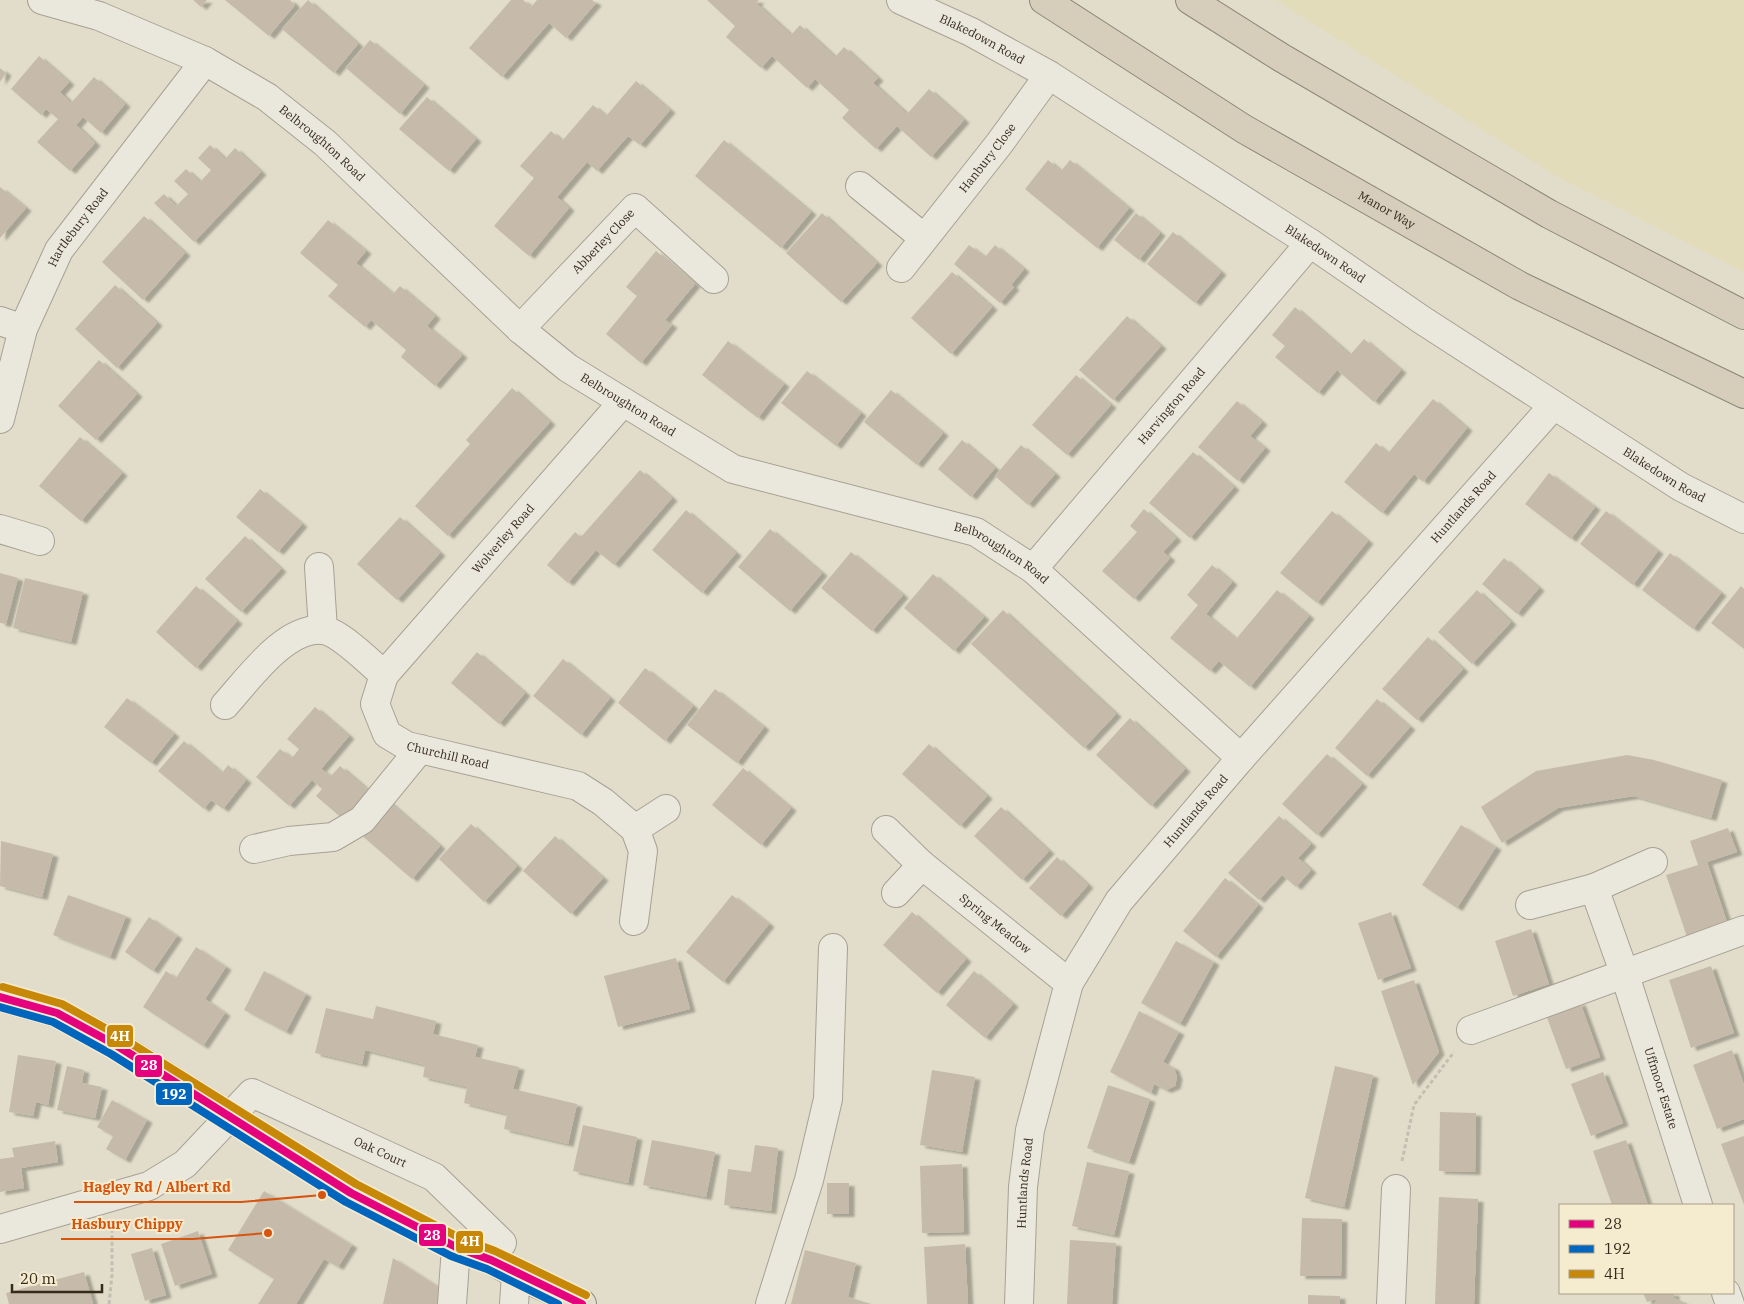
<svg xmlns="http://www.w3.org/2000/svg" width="1744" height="1304" font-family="'IBM Plex Serif',serif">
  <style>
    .farmland { fill: #e3dcbb }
    .building { fill: #c6bbab; filter: url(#shadow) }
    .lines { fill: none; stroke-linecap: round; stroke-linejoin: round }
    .minor-casing { stroke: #a7a194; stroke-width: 30 }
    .major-casing { stroke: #8d877b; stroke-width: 30 }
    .highway-casing { stroke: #8d877b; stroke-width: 30 }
    .path { stroke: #c3beb3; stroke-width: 3; stroke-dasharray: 4 2.5; stroke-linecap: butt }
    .minor { stroke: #eae7dc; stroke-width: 28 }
    .major { stroke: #e2ddcd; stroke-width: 28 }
    .highway { stroke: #d6cdbb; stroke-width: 28 }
    .bus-1-casing { stroke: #f5ecd0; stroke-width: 11 }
    .bus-2-casing { stroke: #f5ecd0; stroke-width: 11 }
    .bus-3-casing { stroke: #f5ecd0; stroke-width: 11 }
    .bus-1 { stroke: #e5007d; stroke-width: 8 }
    .bus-2 { stroke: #0065bd; stroke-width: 8 }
    .bus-3 { stroke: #c78707; stroke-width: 8 }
    .labels { text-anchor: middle; stroke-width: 4; stroke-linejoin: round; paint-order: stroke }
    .street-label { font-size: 12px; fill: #362a1d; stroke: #f5ecd0 }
    .leader { fill: none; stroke: #d6540e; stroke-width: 2 }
    .callout-dot { fill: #d6540e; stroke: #f5ecd0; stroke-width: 2 }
    .callout-label { font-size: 14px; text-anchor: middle; font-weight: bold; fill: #d6540e; stroke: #f5ecd0; stroke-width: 4; stroke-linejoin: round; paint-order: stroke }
    .line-badge { stroke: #f5ecd0; stroke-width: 2 }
    .badge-label { font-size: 14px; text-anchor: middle; font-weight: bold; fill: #fff }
  </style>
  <defs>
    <filter id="shadow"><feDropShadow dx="5.5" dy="3" stdDeviation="1" flood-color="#0004"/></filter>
  </defs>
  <rect width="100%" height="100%" fill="#e2ddca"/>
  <path class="farmland" d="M1275,0H1744V272L1556,176Z"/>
  <path class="building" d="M193,0H207L201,7Z
    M225,0H290L295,5L269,36Z
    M308,0L358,44L334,73L282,29Z
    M511,0H523L531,7L537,0H592L596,3L566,38L549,23L502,77L469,48Z
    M707,0H759L756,3L791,35L800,25L835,57L844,47L878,78L873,83L907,114L929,89L964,120L931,157L897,126L876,149L842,118L849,110L815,79L807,88L772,56L761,68L726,37L735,26Z
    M370,40L424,85L400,114L346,68Z
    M39,56L69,82L60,92L71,103L94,77L125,104L101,133L83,117L76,125L95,143L70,171L37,142L58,119L46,109L41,115L11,89Z
    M0,68L6,73L0,82Z
    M636,81L670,110L640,145L628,136L597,171L587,162L557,197L569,208L529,256L494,226L534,178L520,166L551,131L562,141L593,105L606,116Z
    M427,97L476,139L449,171L399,129Z
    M724,140L811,212L781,248L695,176Z
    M210,145L225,159L235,148L261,172L194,242L154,203L164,194L176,206L188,194L174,181L186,169L200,182L211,170L198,158Z
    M1048,160L1061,171L1070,160L1129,208L1097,248L1025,189Z
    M0,187L26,208L0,238Z
    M822,213L877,263L841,302L786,253Z
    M1136,213L1160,233L1139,260L1114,240Z
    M144,216L185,253L143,300L102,262Z
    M328,220L366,251L356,263L393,294L400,286L435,316L427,326L462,355L435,386L401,357L406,350L371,320L365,327L328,296L338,285L300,253Z
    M1173,232L1221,272L1195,303L1147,264Z
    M969,245L985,257L995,245L1024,269L1011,285L1014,287L1000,303L954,264Z
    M656,251L695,284L665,320L672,325L641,363L606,334L637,296L626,287Z
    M952,272L992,307L951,354L911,318Z
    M115,285L157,323L117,368L75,329Z
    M1295,307L1350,355L1364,339L1401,370L1374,402L1337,370L1318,393L1275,357L1285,346L1272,335Z
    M1127,316L1161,346L1113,400L1079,370Z
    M728,341L784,384L758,418L702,375Z
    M99,360L137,394L96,440L58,406Z
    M807,371L861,413L836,446L781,403Z
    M1076,375L1111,405L1067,455L1032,425Z
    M512,388L550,422L448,536L415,506L470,444L466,440Z
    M891,390L943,433L917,465L864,422Z
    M1433,399L1467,428L1423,482L1414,474L1382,513L1344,482L1376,443L1388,453Z
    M1237,401L1262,422L1250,436L1265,448L1238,481L1198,447Z
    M80,437L122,473L81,521L39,486Z
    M962,440L995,468L971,497L938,469Z
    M1021,445L1055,474L1028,505L995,476Z
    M1193,452L1234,487L1190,538L1149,503Z
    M640,470L672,498L614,565L596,550L568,583L547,565L575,532L581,537Z
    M1549,473L1595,507L1571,539L1525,504Z
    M260,489L302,524L278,552L236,517Z
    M1144,509L1176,538L1163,552L1170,558L1134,599L1102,571L1137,532L1130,526Z
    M686,510L736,553L702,593L652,550Z
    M1332,511L1368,541L1317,603L1280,573Z
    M1606,511L1658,551L1633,585L1580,544Z
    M400,517L440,553L397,600L357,564Z
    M770,529L822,573L790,611L738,567Z
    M245,536L281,569L241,612L205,579Z
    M851,552L903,595L872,631L821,588Z
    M1670,553L1721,593L1693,629L1642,590Z
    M1504,558L1539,588L1517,614L1482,584Z
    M1212,565L1232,582L1206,614L1236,639L1277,590L1309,616L1250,687L1219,661L1210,671L1170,638L1198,605L1187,595Z
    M0,573L18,578L6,624L0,623Z
    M933,574L984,617L954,651L904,608Z
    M25,578L83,592L71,642L13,628Z
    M196,586L237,621L196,668L156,632Z
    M1741,586L1744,589V649L1711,623Z
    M1477,590L1511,622L1472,664L1438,632Z
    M1003,610L1116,714L1084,748L971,644Z
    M1428,637L1463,669L1417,720L1382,689Z
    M477,652L525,693L499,724L451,683Z
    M563,659L610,698L581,735L533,696Z
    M645,668L693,706L665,741L618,703Z
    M715,689L764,727L737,763L687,725Z
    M127,698L174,734L151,763L104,727Z
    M1377,699L1410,727L1367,776L1335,748Z
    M315,707L349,736L321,769L331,776L340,766L369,791L344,820L316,796L322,789L312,780L289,806L256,777L280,749L292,758L299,749L287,739Z
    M1130,718L1185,769L1151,806L1096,755Z
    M184,741L222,773L228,765L246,780L223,809L211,800L204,809L158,771Z
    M929,744L987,796L960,826L902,774Z
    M1327,754L1362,784L1317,835L1282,804Z
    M1627,755L1654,760L1722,780L1711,818L1634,796L1558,808L1502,843L1481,807L1536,771Z
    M743,768L791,808L761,845L712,805Z
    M387,800L440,846L412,879L359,833Z
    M1001,807L1049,851L1022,880L974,836Z
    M1279,816L1311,844L1298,858L1311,870L1296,887L1282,875L1259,900L1228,873Z
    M471,824L517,866L484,902L439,859Z
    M1461,825L1496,847L1457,908L1422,885Z
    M1728,828L1737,852L1707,862L1728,925L1688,940L1666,875L1698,865L1690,841Z
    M555,836L603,878L571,914L523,871Z
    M1,841L53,854L42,897L0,886Z
    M1057,857L1088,885L1061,916L1029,888Z
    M1225,878L1258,905L1216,957L1183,931Z
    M68,895L126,916L110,957L53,935Z
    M732,895L769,924L723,982L686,952Z
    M912,912L966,959L937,993L883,945Z
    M1391,912L1411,968L1378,980L1358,923Z
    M149,917L177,936L153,971L125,952Z
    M1531,929L1549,984L1513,996L1495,941Z
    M1176,941L1214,962L1180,1024L1141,1003Z
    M196,947L226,967L205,999L225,1013L203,1046L143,1007L166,971L176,978Z
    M676,958L690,1009L618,1027L604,976Z
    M1711,966L1734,1033L1691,1048L1669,980Z
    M264,971L306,994L286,1032L244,1010Z
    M974,971L1013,1004L985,1038L946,1005Z
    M1414,980L1439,1052L1413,1085L1381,991Z
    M1580,1002L1600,1057L1566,1069L1546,1015Z
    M376,1006L436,1021L433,1034L478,1045L475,1057L519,1067L513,1089L577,1104L568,1144L504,1129L507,1114L464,1103L467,1087L423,1077L425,1065L365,1050L362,1064L315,1053L326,1008L373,1019Z
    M1139,1011L1179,1032L1163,1062L1174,1068L1177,1077L1175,1086L1166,1090L1154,1084L1151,1093L1110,1072Z
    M1732,1050L1744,1085V1119L1717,1129L1693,1065Z
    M18,1055L56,1061L48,1105L36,1102L33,1116L9,1112Z
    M67,1066L84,1070L82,1083L102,1087L95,1118L57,1110Z
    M1335,1066L1373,1075L1344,1207L1305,1198Z
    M932,1070L975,1077L962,1152L920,1145Z
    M1603,1072L1623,1123L1591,1136L1571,1084Z
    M1108,1085L1150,1099L1129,1162L1087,1148Z
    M112,1100L147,1120L125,1160L106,1149L113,1136L97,1127Z
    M1440,1112L1476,1113L1475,1172L1439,1171Z
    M583,1125L637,1137L628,1183L573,1171Z
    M1744,1136V1205L1721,1144Z
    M652,1140L715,1152L706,1197L643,1185Z
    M1626,1140L1646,1199L1648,1205H1612L1593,1151Z
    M55,1141L58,1162L21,1168L24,1188L0,1192V1159L14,1157L12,1148Z
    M755,1145L778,1148L771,1211L724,1205L728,1169L751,1172Z
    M1087,1162L1129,1171L1114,1235L1072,1226Z
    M962,1164L964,1232L922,1233L920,1166Z
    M827,1183H849V1214H827Z
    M264,1191L352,1245L338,1267L324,1259L296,1304H258L274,1279L228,1250Z
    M1439,1197L1478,1199L1474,1304H1435Z
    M1302,1218L1342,1219L1341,1276H1300Z
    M198,1231L212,1274L175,1286L161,1244Z
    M1070,1240L1116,1243L1112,1304H1067Z
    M965,1244L968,1304H927L924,1247Z
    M152,1248L166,1295L145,1301L131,1254Z
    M805,1250L856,1263L848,1297L871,1304H791Z
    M393,1258L440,1288L437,1304H383Z
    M84,1272L93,1304H9L6,1293Z
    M1643,1293H1674V1298L1688,1304H1654L1657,1299L1647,1302Z
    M1308,1295L1340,1296V1304H1308Z"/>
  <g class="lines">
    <g class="minor-casing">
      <g id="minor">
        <path id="s1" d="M42,0L99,16L205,61L267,97L325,143L520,329L568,368L733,469L976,532L1033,569L1241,758"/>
        <path id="s2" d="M901,0L971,32L1049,75L1310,243L1422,320L1681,487L1744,519"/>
        <path d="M860,186L924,238"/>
        <path id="s3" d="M901,268L999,144L1049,75"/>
        <path d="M0,321L23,329"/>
        <path id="s4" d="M520,329L635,208L714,279"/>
        <path id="s5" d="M0,419L23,329L59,250L205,61"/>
        <path d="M0,529L40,541"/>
        <path d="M319,567L323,630"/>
        <path id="s6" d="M1033,569L1310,243"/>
        <path id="s7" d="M384,675L623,402"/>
        <path id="s8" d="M225,705C247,681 285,626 323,630C339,632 372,664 384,675L375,704L387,734L407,746L578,786L603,802L635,829"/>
        <path id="s9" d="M886,830L922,865L1069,983"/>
        <path d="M254,849L289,841L333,837L362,820L420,749"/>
        <path id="s10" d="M1594,888L1624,972L1698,1205"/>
        <path d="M896,893L922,865"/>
        <path d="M1530,905L1594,888L1653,862"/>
        <path d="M634,921L643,851L635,829L666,809"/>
        <path d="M1471,1030L1744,930"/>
        <path id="s11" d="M0,1229L149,1186L185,1164L252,1093L434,1177L502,1243L491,1260"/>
        <path d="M1726,1293L1730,1304"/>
        <path d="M452,1304L456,1247"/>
        <path d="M514,1304L516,1274"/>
        <path d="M770,1304L809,1180L828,1099L833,948"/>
        <path id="s12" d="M1019,1304L1023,1187L1030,1130L1069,983L1119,901L1241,758L1553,406"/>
        <path d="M1391,1304L1396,1189"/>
      </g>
    </g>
    <g class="major-casing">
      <path id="major" d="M0,997L57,1013L116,1045L351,1193L456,1247L491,1260L516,1274L582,1304"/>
    </g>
    <g class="highway-casing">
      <g id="highway">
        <path id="s13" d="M1044,0L1244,129L1520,286L1744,394"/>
        <path d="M1190,0L1282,58L1549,214L1744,315"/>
      </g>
    </g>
    <path class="path" d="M1402,1161L1414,1105L1454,1052
      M109,1304L112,1275V1227"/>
    <use href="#minor" class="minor"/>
    <use href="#major" class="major"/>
    <use href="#highway" class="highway"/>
    <g class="bus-1-casing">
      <path id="bus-1" d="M0,997L57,1013L116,1045L351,1193L456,1247L491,1260L582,1304"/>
    </g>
    <g class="bus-2-casing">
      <path id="bus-2" d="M0,1007L53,1022L111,1054L346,1202L451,1256L487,1269L558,1304"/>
    </g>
    <g class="bus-3-casing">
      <path id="bus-3" d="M3,987L62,1004L121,1037L356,1184L460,1238L495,1251L586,1295"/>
    </g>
    <use href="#bus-1" class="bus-1"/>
    <use href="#bus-2" class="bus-2"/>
    <use href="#bus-3" class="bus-3"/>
  </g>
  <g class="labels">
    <g class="street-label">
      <text dy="4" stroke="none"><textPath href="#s2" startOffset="90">Blakedown Road</textPath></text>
      <text dy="4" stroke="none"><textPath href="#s1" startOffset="318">Belbroughton Road</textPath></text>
      <text dy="4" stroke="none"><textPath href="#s3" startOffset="140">Hanbury Close</textPath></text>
      <text dy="4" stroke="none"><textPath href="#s13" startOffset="402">Manor Way</textPath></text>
      <text dy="4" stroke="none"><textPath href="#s5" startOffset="209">Hartlebury Road</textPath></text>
      <text dy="4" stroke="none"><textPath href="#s4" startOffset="121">Abberley Close</textPath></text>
      <text dy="4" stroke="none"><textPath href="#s2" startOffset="495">Blakedown Road</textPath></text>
      <text dy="4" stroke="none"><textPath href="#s1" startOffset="722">Belbroughton Road</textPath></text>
      <text dy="4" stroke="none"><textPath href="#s6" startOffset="214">Harvington Road</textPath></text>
      <text dy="4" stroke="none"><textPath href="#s2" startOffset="900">Blakedown Road</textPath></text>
      <text dy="4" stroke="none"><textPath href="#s12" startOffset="946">Huntlands Road</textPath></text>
      <text dy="4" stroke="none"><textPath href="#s7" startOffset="181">Wolverley Road</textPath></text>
      <text dy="4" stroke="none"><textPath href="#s1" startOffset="1128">Belbroughton Road</textPath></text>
      <text dy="4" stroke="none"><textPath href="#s8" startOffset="332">Churchill Road</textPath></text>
      <text dy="4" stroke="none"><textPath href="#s12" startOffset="541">Huntlands Road</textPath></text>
      <text dy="4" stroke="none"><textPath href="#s9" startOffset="144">Spring Meadow</textPath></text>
      <text dy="4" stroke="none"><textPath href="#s10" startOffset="211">Uffmoor Estate</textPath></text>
      <text dy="4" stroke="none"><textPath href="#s11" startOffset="436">Oak Court</textPath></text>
      <text dy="4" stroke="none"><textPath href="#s12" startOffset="121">Huntlands Road</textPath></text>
    </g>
  </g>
  <path class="leader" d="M322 1195L241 1202H74M268 1233L193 1239H61"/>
  <g class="callout-dot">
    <circle cx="322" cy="1195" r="5"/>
    <circle cx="268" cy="1233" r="5"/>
  </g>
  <g class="callout-label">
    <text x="157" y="1192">Hagley Rd / Albert Rd</text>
    <text x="127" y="1229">Hasbury Chippy</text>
  </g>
  <g class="line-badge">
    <rect x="106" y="1024" width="28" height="24" rx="5" fill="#c78707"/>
    <rect x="134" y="1054" width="29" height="24" rx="5" fill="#e5007d"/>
    <rect x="155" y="1082" width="38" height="24" rx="5" fill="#0065bd"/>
    <rect x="418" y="1223" width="29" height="24" rx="5" fill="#e5007d"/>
    <rect x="455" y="1230" width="29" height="24" rx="5" fill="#c78707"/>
  </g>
  <g class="badge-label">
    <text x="120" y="1041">4H</text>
    <text x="149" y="1070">28</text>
    <text x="174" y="1099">192</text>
    <text x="432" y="1240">28</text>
    <text x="470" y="1246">4H</text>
  </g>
  <rect x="1559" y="1204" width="175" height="90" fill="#f5ecd0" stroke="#a99e88"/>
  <rect x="1569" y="1220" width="25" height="8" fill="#e5007d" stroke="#a99e88"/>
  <text x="1604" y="1229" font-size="15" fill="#362a1d">28</text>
  <rect x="1569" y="1245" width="25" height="8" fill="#0065bd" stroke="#a99e88"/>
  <text x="1604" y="1254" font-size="15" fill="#362a1d">192</text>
  <rect x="1569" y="1270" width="25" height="8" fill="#c78707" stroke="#a99e88"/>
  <text x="1604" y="1279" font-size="15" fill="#362a1d">4H</text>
  <path d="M12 1284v8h90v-8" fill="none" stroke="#362a1d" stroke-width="2.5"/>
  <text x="20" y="1284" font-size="15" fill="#362a1d" stroke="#f5ecd0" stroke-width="4" paint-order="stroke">20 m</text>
</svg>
